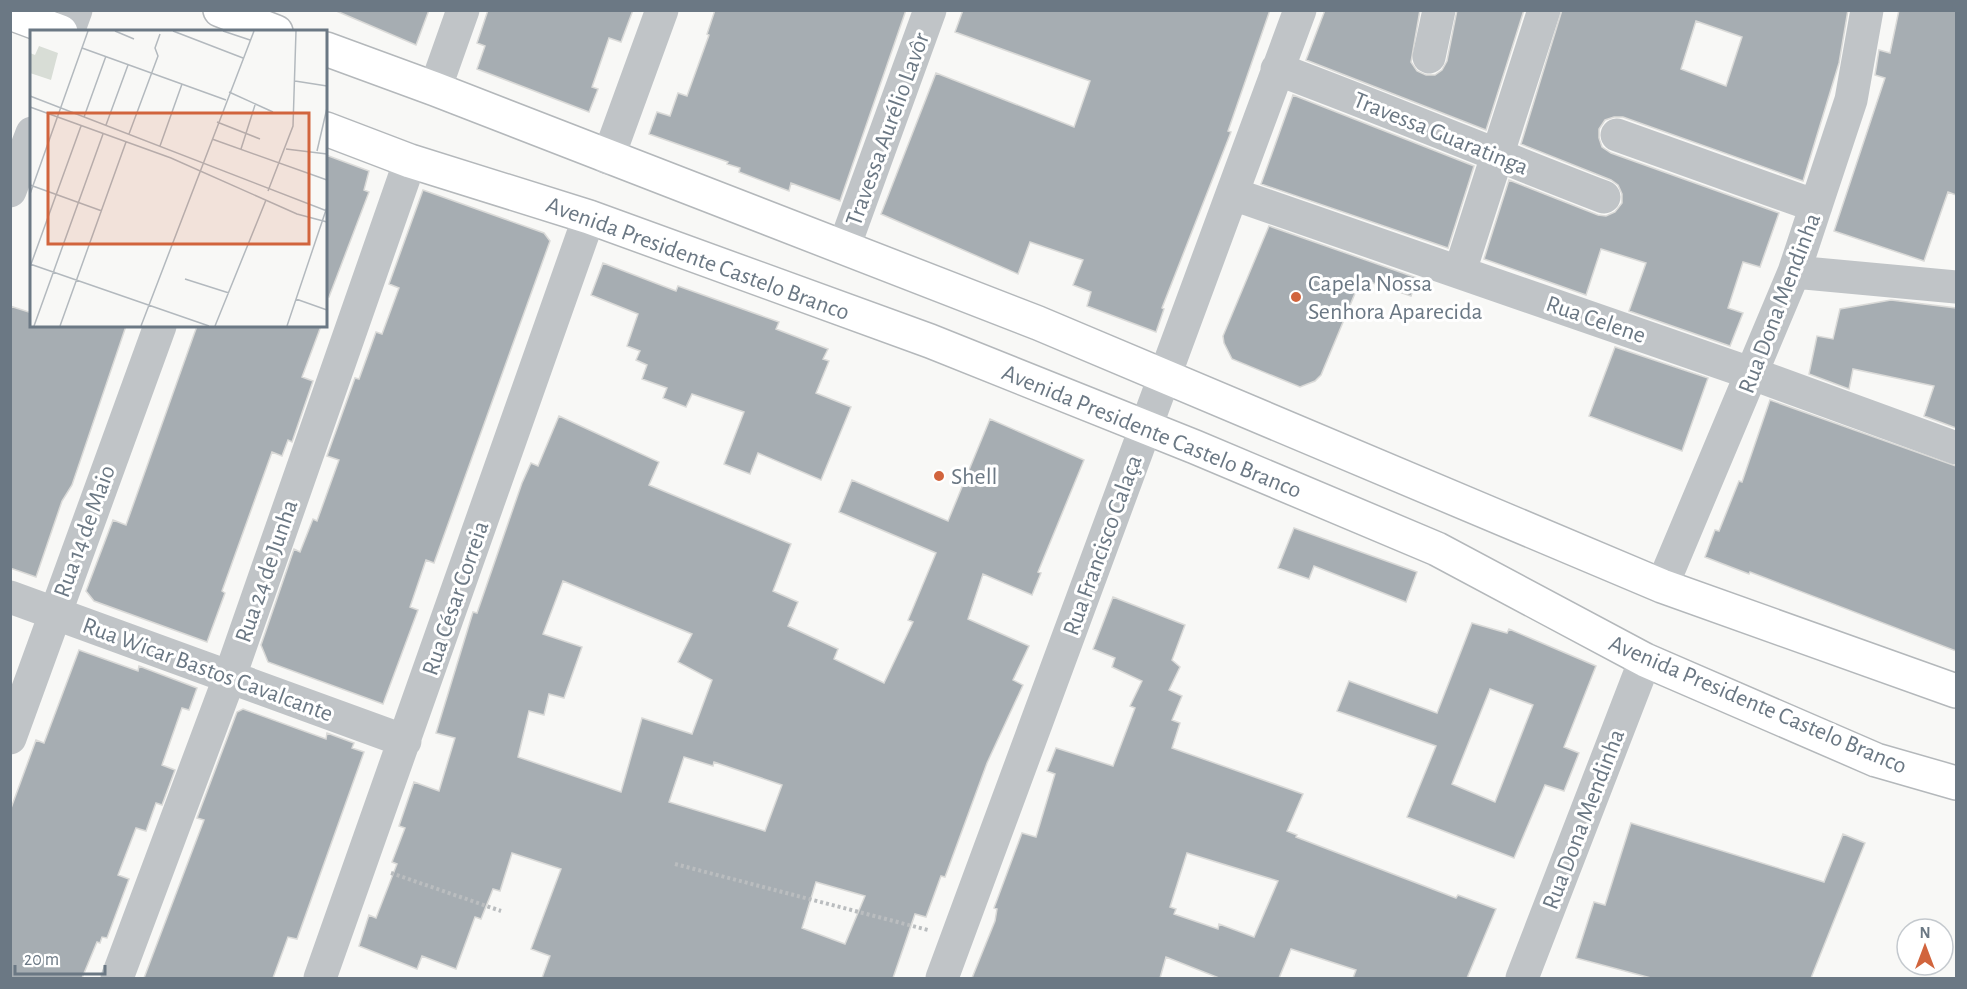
<svg xmlns="http://www.w3.org/2000/svg" width="1967" height="989" font-family="'Alegreya Sans',sans-serif">
  <style>
    .building { fill: #a6adb2; stroke: #dadad8; stroke-width: 1.5; fill-rule: evenodd }
    .lines { fill: none; stroke-linecap: round; stroke-linejoin: round }
    .major-casing { stroke: #b4b8bb; stroke-width: 36 }
    .path { stroke: #babdbf; stroke-width: 4; stroke-dasharray: 3 3; stroke-linecap: butt }
    .minor { stroke: #c0c4c7; stroke-width: 33 }
    .major { stroke: #fff; stroke-width: 33 }
    .poi-dot { fill: #d1643d; stroke: #fff; stroke-width: 2 }
    .labels { text-anchor: middle; stroke-width: 6; stroke-linejoin: round; paint-order: stroke }
    .street-label { font-size: 24px; fill: #6b7884; stroke: #fff }
    .poi-label { font-size: 24px; fill: #6b7884; stroke: #fff; text-anchor: start }
    .inset-road { fill: none; stroke: #b3b9be; stroke-width: 1.5 }
    .view { fill: #d1643d; fill-opacity: 0.15; stroke: #d1643d; stroke-width: 3 }
    .inset-edge { fill: none; stroke: #6b7884; stroke-width: 3 }
  </style>
  <rect width="100%" height="100%" fill="#f8f8f6"/>
  <path class="building" d="M334,10H429L416,45Z
    M488,10H633L621,42L609,38L592,87L598,89L589,112L477,69L485,46L477,43Z
    M715,10H906L840,201L791,183L789,191L739,172L740,168L727,164L728,162L649,134L657,112L670,116L678,93L687,96L709,35L707,34Z
    M963,10H1270L1228,131L1231,132L1162,308L1164,309L1156,332L1087,306L1091,292L1073,285L1083,260L1030,242L1018,274L881,214L936,73L1074,127L1090,81L955,32Z
    M1325,10H1420L1411,62L1417,71L1426,75H1435L1442,70L1447,61L1457,10H1524L1486,130L1306,60Z
    M1562,10H1848L1839,63L1803,181L1623,117H1614L1605,120L1599,129V138L1602,147L1611,153L1779,213L1760,267L1743,262L1728,308L1743,313L1730,346L1629,311L1646,263L1601,249L1586,295L1484,259L1509,180L1598,215L1606,216L1615,212L1622,203V194L1618,185L1611,180L1521,144ZM1696,21L1742,37L1726,86L1681,69Z
    M1899,10H1956V195L1948,192L1924,261L1834,231L1885,78L1875,75L1879,50L1890,53Z
    M1293,95L1474,166L1448,248L1261,184Z
    M326,155L369,171L364,190L369,192L329,297H326Z
    M423,190L544,233L550,241L434,563L426,560L410,607L418,610L383,704L268,662L261,645L294,549L300,552L313,519L317,521L339,460L327,456L355,378L359,379L376,332L382,334L399,288L389,284Z
    M1269,226L1417,278L1411,296L1361,279L1321,375L1315,381L1300,387L1232,359L1224,343L1223,336Z
    M603,263L676,291L678,286L779,322L776,329L828,349L823,359L829,361L816,393L851,407L821,480L758,453L750,474L724,464L744,412L692,394L686,407L663,398L667,388L642,379L647,365L636,360L640,351L627,346L638,314L591,295Z
    M1891,300L1956,308V428L1924,416L1934,386L1853,369L1849,389L1809,374L1817,336L1833,339L1840,309Z
    M10,306L32,313V326H126L72,485L62,501L36,577L10,568Z
    M197,326H321L302,377L313,381L292,442L288,440L282,456L272,452L222,591L225,593L207,642L94,601L86,591L113,520L126,525Z
    M1615,347L1708,378L1682,451L1589,416Z
    M1770,400L1956,466V651L1750,572L1749,574L1705,557L1715,530L1719,531L1739,481L1742,482Z
    M559,416L659,462L649,485L791,544L773,591L798,602L788,626L838,649L834,659L884,683L913,622L908,620L936,553L839,512L852,480L948,521L990,419L1084,460L1038,572L1041,573L1032,595L983,574L968,619L1029,646L1013,680L1023,685L987,763L945,877L941,876L926,917L915,914L893,978H542L550,956L531,949L561,869L512,853L500,891L493,889L481,919L475,917L456,969L422,956L417,969L359,946L369,915L376,918L397,864L392,862L405,828L399,826L414,782L439,791L455,738L436,733L473,612L477,613L522,483L531,463L538,466ZM563,581L692,634L678,662L712,680L692,734L642,718L621,792L518,757L529,711L544,715L549,694L564,698L582,647L543,634ZM684,757L713,766L714,762L782,785L765,831L669,802ZM816,882L865,896L845,944L802,928Z
    M1294,528L1417,572L1406,602L1314,566L1309,579L1278,568Z
    M1113,597L1185,625L1172,660L1180,667L1169,690L1182,696L1172,720L1180,723L1172,748L1303,794L1287,831L1297,835L1296,837L1456,898L1458,895L1496,909L1467,978H1353L1356,970L1291,949L1279,978H1219L1166,957L1160,978H972L995,921L997,909L994,908L1022,833L1036,837L1055,774L1047,771L1056,748L1113,766L1135,708L1130,706L1142,681L1112,667L1115,658L1093,649ZM1187,853L1278,881L1254,937L1219,924L1218,929L1174,914L1176,909L1170,907Z
    M1472,623L1507,633L1509,629L1596,666L1564,747L1579,753L1564,791L1545,785L1514,858L1407,817L1436,746L1337,711L1349,681L1437,713ZM1490,689L1533,705L1495,802L1452,784Z
    M79,650L138,671L139,666L197,688L189,710L182,708L162,765L175,770L162,805L156,803L146,831L136,828L118,875L129,879L107,938L102,937L100,943L97,942L82,978H10V811L36,740L44,743Z
    M243,709L326,739L327,733L354,743L352,748L364,752L297,939L288,937L273,978H144L204,820L197,818L237,712Z
    M1631,823L1824,882L1843,834L1865,843L1811,978H1651L1576,958L1594,902L1605,905Z"/>
  <g class="lines">
    <g class="major-casing">
      <path id="major" d="M220,10L276,32
        M10,13L61,32
        M326,49L435,89L1038,323L1662,586L1956,691
        M326,129L410,161L589,217L930,341L1195,447L1437,549L1645,660L1876,760L1956,783"/>
    </g>
    <path class="path" d="M675,864L928,930
      M391,873L501,911"/>
    <path class="minor" d="M68,32L76,10
      M1429,57L1439,10
      M1277,69C1387,110 1495,155 1604,197
      M435,89L463,10
      M1617,135L1816,206
      M608,158L662,10
      M10,191L32,133
      M1233,194L1753,374L1956,448
      M844,247L930,10
      M1460,271L1544,10
      M1794,272L1956,287
      M1662,586L1794,272L1851,100L1867,10
      M10,597L405,741
      M10,738L160,326
      M117,978L230,676L410,161
      M320,978L589,217
      M942,978L1300,10
      M1522,978L1645,660"/>
    <use href="#major" class="major"/>
  </g>
  <g class="poi-dot">
    <circle cx="1296" cy="297" r="6"/>
    <circle cx="939" cy="476" r="6"/>
  </g>
  <g class="labels">
    <g class="street-label">
      <text transform="translate(887 129) rotate(-70)" y="8">Travessa Aurélio Lavôr</text>
      <text transform="translate(1441 133) rotate(22)" y="8">Travessa Guaratinga</text>
      <text transform="translate(698 258) rotate(20)" y="8">Avenida Presidente Castelo Branco</text>
      <text transform="translate(1779 303) rotate(-69)" y="8">Rua Dona Mendinha</text>
      <text transform="translate(1596 319) rotate(19)" y="8">Rua Celene</text>
      <text transform="translate(1152 431) rotate(22)" y="8">Avenida Presidente Castelo Branco</text>
      <text transform="translate(84 531) rotate(-70)" y="8">Rua 14 de Maio</text>
      <text transform="translate(1102 545) rotate(-70)" y="8">Rua Francisco Calaça</text>
      <text transform="translate(266 571) rotate(-71)" y="8">Rua 24 de Junha</text>
      <text transform="translate(455 598) rotate(-71)" y="8">Rua César Correia</text>
      <text transform="translate(208 669) rotate(20)" y="8">Rua Wicar Bastos Cavalcante</text>
      <text transform="translate(1758 704) rotate(23)" y="8">Avenida Presidente Castelo Branco</text>
      <text transform="translate(1583 819) rotate(-69)" y="8">Rua Dona Mendinha</text>
    </g>
    <g class="poi-label">
      <text x="1308" y="291">Capela Nossa<tspan x="1308" dy="28">Senhora Aparecida</tspan></text>
      <text x="951" y="484">Shell</text>
    </g>
  </g>
  <g transform="translate(30 30)">
    <rect width="297" height="297" fill="#f8f8f6"/>
    <path d="M9,16L28,23L21,50L0,43V23L5,25Z" fill="#d8ddd6"/>
    <path class="inset-road" d="M85,1L104,9M143,1L213,28M193,1L220,10M52,18L196,70M265,51L297,56M199,62L243,82M0,66L297,181M0,77L141,128L267,184L297,192M54,87L76,26M187,92L230,109M76,95L98,35M99,104L128,26L125,18L130,4M182,109L297,150M130,116L152,54M211,119L225,75M256,119L297,124M287,121L297,78M0,155L72,181M238,161L263,96L266,1M0,164L58,1M0,234L179,296M0,237L51,96M155,249L199,263M266,269L297,280M4,296L73,104M30,296L96,112M111,296L224,1M185,296L236,170M257,296L297,177"/>
    <path class="view" d="M18,83H279V214H18Z"/>
    <rect width="297" height="297" class="inset-edge"/>
  </g>
  <rect width="1967" height="989" fill="none" stroke="#6b7884" stroke-width="24"/>
  <g transform="translate(1925 947)"><circle r="28" fill="#ffffff" stroke="#c4c9ce" stroke-width="1.5"/>
  <path d="M0-4.5L10 22L0 15L-10 22Z" fill="#d1643d"/>
  <text y="-9" font-size="16" font-weight="bold" text-anchor="middle" fill="#6b7884">N</text>
  </g>
  <path d="M15 965v9h90v-9" fill="none" stroke="#6b7884" stroke-width="3"/>
  <text x="24" y="965" font-size="18" fill="#6b7884" stroke="#ffffff" stroke-width="4.5" paint-order="stroke">20 m</text>
</svg>
